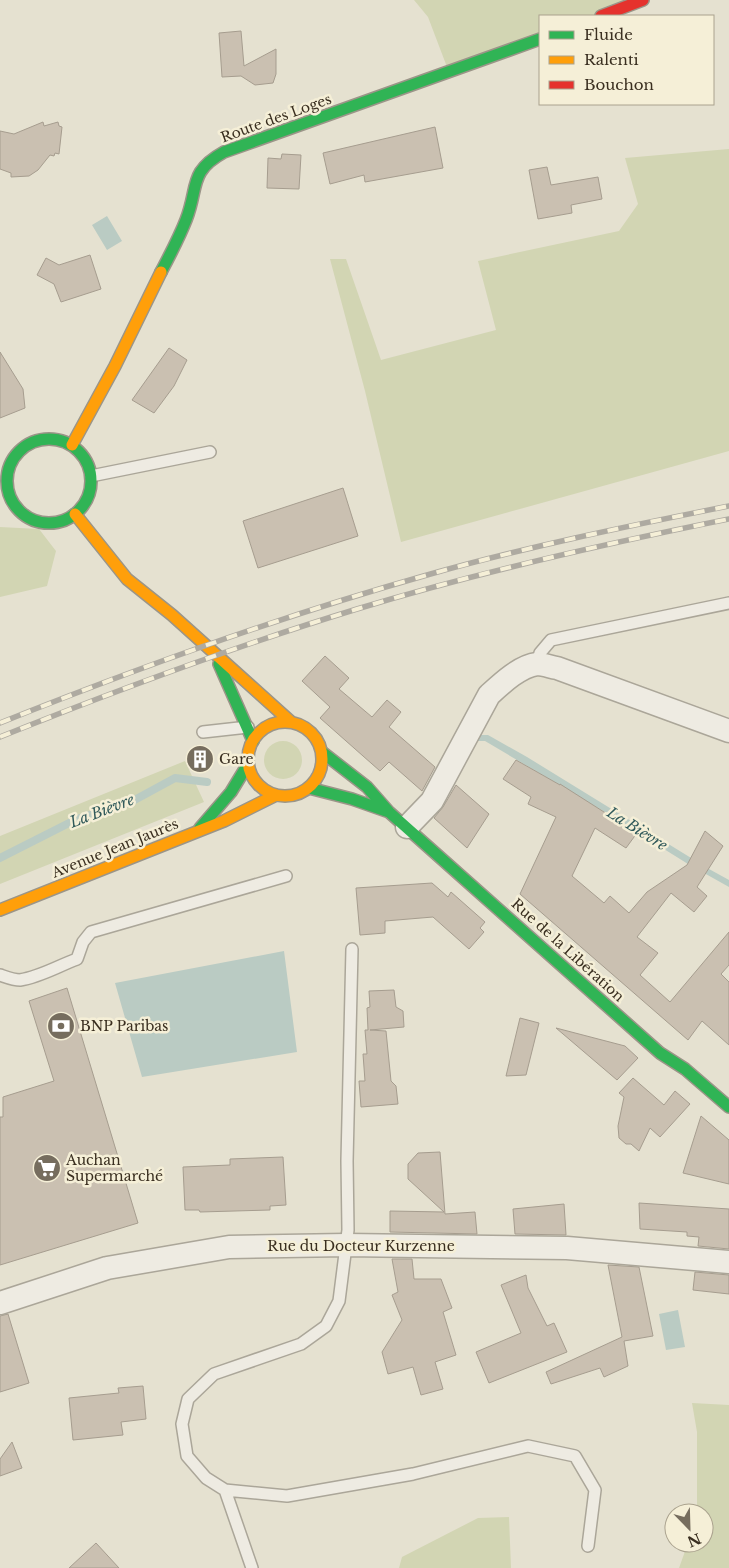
<svg xmlns="http://www.w3.org/2000/svg" width="729" height="1568" font-family="'Libre Baskerville',serif">
  <style>
    .green { fill: #d2d5b3 }
    .water { fill: #bacbc3 }
    .lines { fill: none; stroke-linecap: round; stroke-linejoin: round }
    .stream { stroke: #bacbc3; stroke-width: 8 }
    .building { fill: #cac0b1; stroke: #a69d8f }
    .lane-casing { stroke: #aba699; stroke-width: 14 }
    .street-casing { stroke: #aba699; stroke-width: 25 }
    .fast-casing { stroke: #9b9588; stroke-width: 14 }
    .slow-casing { stroke: #9b9588; stroke-width: 14 }
    .jam-casing { stroke: #9b9588; stroke-width: 14 }
    .lane { stroke: #eeebe2; stroke-width: 11 }
    .street { stroke: #eeebe2; stroke-width: 22 }
    .fast { stroke: #30b455; stroke-width: 11 }
    .slow { stroke: #ff9f0a; stroke-width: 11 }
    .jam { stroke: #e5322d; stroke-width: 11 }
    .rail-casing { stroke: #aeaaa1; stroke-width: 5.5 }
    .rail { stroke: #f5efd7; stroke-width: 4; stroke-dasharray: 11; stroke-linecap: butt }
    .labels { text-anchor: middle; stroke-width: 5; stroke-linejoin: round; paint-order: stroke }
    .street-label { font-size: 14px; fill: #3a2f20; stroke: #f5efd7 }
    .poi-label { font-size: 14px; fill: #3a2f20; stroke: #f5efd7; text-anchor: start }
    .water-label { font-size: 15px; font-style: italic; fill: #30595a; stroke: #f5efd7 }
  </style>
  <rect width="100%" height="100%" fill="#e5e1d0"/>
  <path class="green" d="M414,0H640L593,16H540V35L447,67L428,17Z
    M729,149V451L401,542L365,391L330,259H346L381,360L496,330L478,261L619,231L638,204L625,158Z
    M0,527L39,529L56,551L47,586L0,597Z
    M264 760a19 19 0 1 1 38 0a19 19 0 1 1-38 0Z
    M185,761L204,802L0,884V836Z
    M692,1403L729,1405V1568H679L688,1543H704V1513H697V1432Z
    M509,1517L511,1568H399L402,1557L478,1518Z"/>
  <path class="water" d="M107,216L122,241L107,250L92,225Z
    M471,735H488L527,757L709,869L729,880V887L688,864L603,811L485,741H467Z
    M284,951L297,1052L142,1077L115,983Z
    M678,1310L685,1347L666,1350L659,1314Z"/>
  <g class="lines">
    <path class="stream" d="M0,858L77,819L129,803L175,778L207,782"/>
  </g>
  <path class="building" d="M241,31L244,66L276,49V74L273,83L255,85L241,76L222,77L219,33Z
    M43,122L44,126L58,122L59,126L62,127L59,154L55,153L54,156L50,155L38,170L29,176L11,177V173L0,169V131L14,134Z
    M435,127L443,168L365,182L364,175L330,184L323,153Z
    M282,154L301,155L299,189L267,188L268,158L281,159Z
    M547,167L551,185L598,177L602,199L571,205L572,213L538,219L529,170Z
    M90,255L101,289L61,302L54,284L37,275L46,258L59,265Z
    M169,348L187,360L174,386L154,413L132,400Z
    M0,352L23,389L25,408L0,418Z
    M343,488L358,536L258,568L243,521Z
    M325,656L349,678L339,689L372,717L387,700L401,712L389,727L435,767L422,791L389,762L380,771L320,718L330,707L302,681Z
    M516,760L560,785V784L637,833L626,848L595,828L572,876L604,903L610,896L629,913L647,892L687,865L705,831L723,846L697,887L707,896L694,912L671,893L637,937L658,953L640,975L670,1002L729,932V965L721,974L729,982V1045L702,1021L688,1040L520,894L556,817L528,804L531,797L503,779Z
    M456,785L489,814L467,848L434,818L443,807Z
    M432,883L448,897L451,892L485,922L480,928L484,932L469,949L433,917L385,921V933L360,935L356,888Z
    M67,988L138,1223L0,1265V1117H3V1097L54,1081L29,1001Z
    M394,990L396,1007L403,1011L404,1027L370,1030L386,1031L391,1081L396,1086L398,1104L361,1107L359,1081H365L363,1054H367L365,1030H368L367,1008L370,1007L369,991Z
    M520,1018L539,1023L526,1075L506,1076Z
    M556,1028L625,1046L638,1058L617,1080Z
    M633,1078L664,1105L675,1091L690,1104L660,1137L650,1128L639,1151L631,1144H626L619,1138L618,1126L624,1097L619,1093Z
    M701,1116L729,1140V1184L683,1173Z
    M440,1152L445,1214L475,1212L477,1234L390,1232V1211L444,1212L408,1179V1164L418,1153Z
    M283,1157L286,1205L270,1206V1210L200,1212L199,1210H185L183,1167L230,1165V1159Z
    M639,1203L729,1209V1249L698,1246L699,1237L687,1236V1232L640,1229Z
    M564,1204L566,1235L515,1234L513,1209Z
    M392,1259H412L414,1279H441L452,1308L443,1312L456,1355L435,1362L443,1389L421,1395L413,1367L388,1374L382,1352L402,1320L392,1295L398,1292Z
    M608,1265L639,1267L653,1336L624,1341L628,1366L604,1377L600,1368L551,1384L546,1372L622,1337Z
    M695,1272L729,1275V1294L693,1290Z
    M526,1275L528,1288L547,1326L554,1323L567,1352L489,1383L476,1352L521,1333L501,1285Z
    M8,1314L29,1383L0,1392V1316Z
    M143,1386L146,1419L121,1422L123,1435L73,1440L69,1398L119,1393L118,1388Z
    M12,1442L22,1468L0,1476V1459Z
    M96,1543L119,1568H69Z"/>
  <g class="lines">
    <g class="lane-casing">
      <path id="lane" d="M91,476L210,452
        M537,664L540,653L551,640L729,603
        M203,732L248,727
        M0,975C6,977 14,980 20,980C40,977 58,966 77,959L83,942L91,932L286,876
        M225,1490L287,1496L413,1474L528,1446L575,1456L595,1490L588,1546
        M252,1568L225,1490L206,1478L187,1456L182,1424L188,1399L214,1374L301,1344L326,1326L339,1301L348,1230L347,1161L352,949"/>
    </g>
    <g class="street-casing">
      <path id="street" d="M407,827L432,801L489,695C501,684 520,666 537,664C543,664 551,667 557,668L729,731
        M0,1303L107,1268L229,1247L346,1245L567,1248L729,1262"/>
    </g>
    <g class="fast-casing">
      <path id="fast" d="M161,272C170,255 179,238 186,220C199,187 188,172 224,152L540,39
        M7 481a42 42 0 1 1 84 0a42 42 0 1 1-84 0Z
        M219,664L253,741
        M322,752L367,787L389,812L660,1053L685,1069L729,1107
        M309,788L352,799L389,812
        M200,828L231,792L248,764"/>
    </g>
    <g class="slow-casing">
      <path id="slow" d="M72,445L115,366L161,272
        M75,514L127,579L172,615L291,722
        M248 759a37 37 0 1 1 74 0a37 37 0 1 1-74 0Z
        M0,910L224,821L276,795"/>
    </g>
    <g class="jam-casing">
      <path id="jam" d="M601,16L643,0"/>
    </g>
    <use href="#lane" class="lane"/>
    <use href="#street" class="street"/>
    <use href="#fast" class="fast"/>
    <use href="#slow" class="slow"/>
    <use href="#jam" class="jam"/>
    <g class="rail-casing">
      <path id="rail" d="M0,723C140,667 282,616 427,575C526,547 628,526 729,506
        M0,737C117,690 236,646 357,609C479,572 604,544 729,519"/>
    </g>
    <use href="#rail" class="rail"/>
  </g>
  <defs>
    <g id="building-disc" transform="scale(1.4375)"><circle r="9.5" fill="#766d5e" stroke="#f5efd7"/><path d="M-4-6H4V6H1V3H-1V6H-4ZM-2.5-4.3h1.7v1.8h-1.7ZM.8-4.3h1.7v1.8H.8ZM-2.5-1h1.7V.8h-1.7ZM.8-1h1.7V.8H.8Z" fill="#fff"/></g>
    <g id="bank-disc" transform="scale(1.4375)"><circle r="9.5" fill="#766d5e" stroke="#f5efd7"/><path d="M-6-4H6V4H-6ZM0-2.3a2.3 2.3 0 1 0 0 4.6a2.3 2.3 0 1 0 0-4.6Z" fill="#fff"/></g>
    <g id="supermarket-disc" transform="scale(1.4375)"><circle r="9.5" fill="#766d5e" stroke="#f5efd7"/><path d="M-6-5.5h2.5l.6 2H6L4.5 2H-2.5L-4.4-4H-6ZM-1.5 3.2a1.3 1.3 0 1 0 .1 0ZM3 3.2a1.3 1.3 0 1 0 .1 0Z" fill="#fff"/></g>
  </defs>
  <g fill-rule="evenodd">
    <use href="#building-disc" x="200" y="759"/>
    <use href="#bank-disc" x="61" y="1026"/>
    <use href="#supermarket-disc" x="47" y="1168"/>
  </g>
  <g class="labels">
    <g class="street-label">
      <text transform="translate(276 118) rotate(-20)" y="5">Route des Loges</text>
      <text transform="translate(115 848) rotate(-22)" y="5">Avenue Jean Jaurès</text>
      <text transform="translate(568 950) rotate(42)" y="5">Rue de la Libération</text>
      <text x="361" y="1251">Rue du Docteur Kurzenne</text>
    </g>
    <g class="poi-label">
      <text x="219" y="764">Gare</text>
      <text x="80" y="1031">BNP Paribas</text>
      <text x="66" y="1165">Auchan<tspan x="66" dy="16">Supermarché</tspan></text>
    </g>
    <g class="water-label">
      <text transform="translate(102 811) rotate(-21)" y="5">La Bièvre</text>
      <text transform="translate(637 829) rotate(32)" y="5">La Bièvre</text>
    </g>
  </g>
  <rect x="539" y="15" width="175" height="90" fill="#f5efd7" stroke="#aaa28e"/>
  <rect x="549" y="31" width="25" height="8" fill="#30b455" stroke="#aaa28e"/>
  <text x="584" y="40" font-size="15" fill="#3a2f20">Fluide</text>
  <rect x="549" y="56" width="25" height="8" fill="#ff9f0a" stroke="#aaa28e"/>
  <text x="584" y="65" font-size="15" fill="#3a2f20">Ralenti</text>
  <rect x="549" y="81" width="25" height="8" fill="#e5322d" stroke="#aaa28e"/>
  <text x="584" y="90" font-size="15" fill="#3a2f20">Bouchon</text>
  <g transform="translate(689 1528) rotate(157)"><circle r="24" fill="#f5efd7" stroke="#aaa28e"/>
  <path d="M0-4L9 19L0 12L-9 19Z" fill="#766d5e"/>
  <text y="-8" font-size="14" font-weight="bold" text-anchor="middle" fill="#3a2f20">N</text>
  </g>
</svg>
